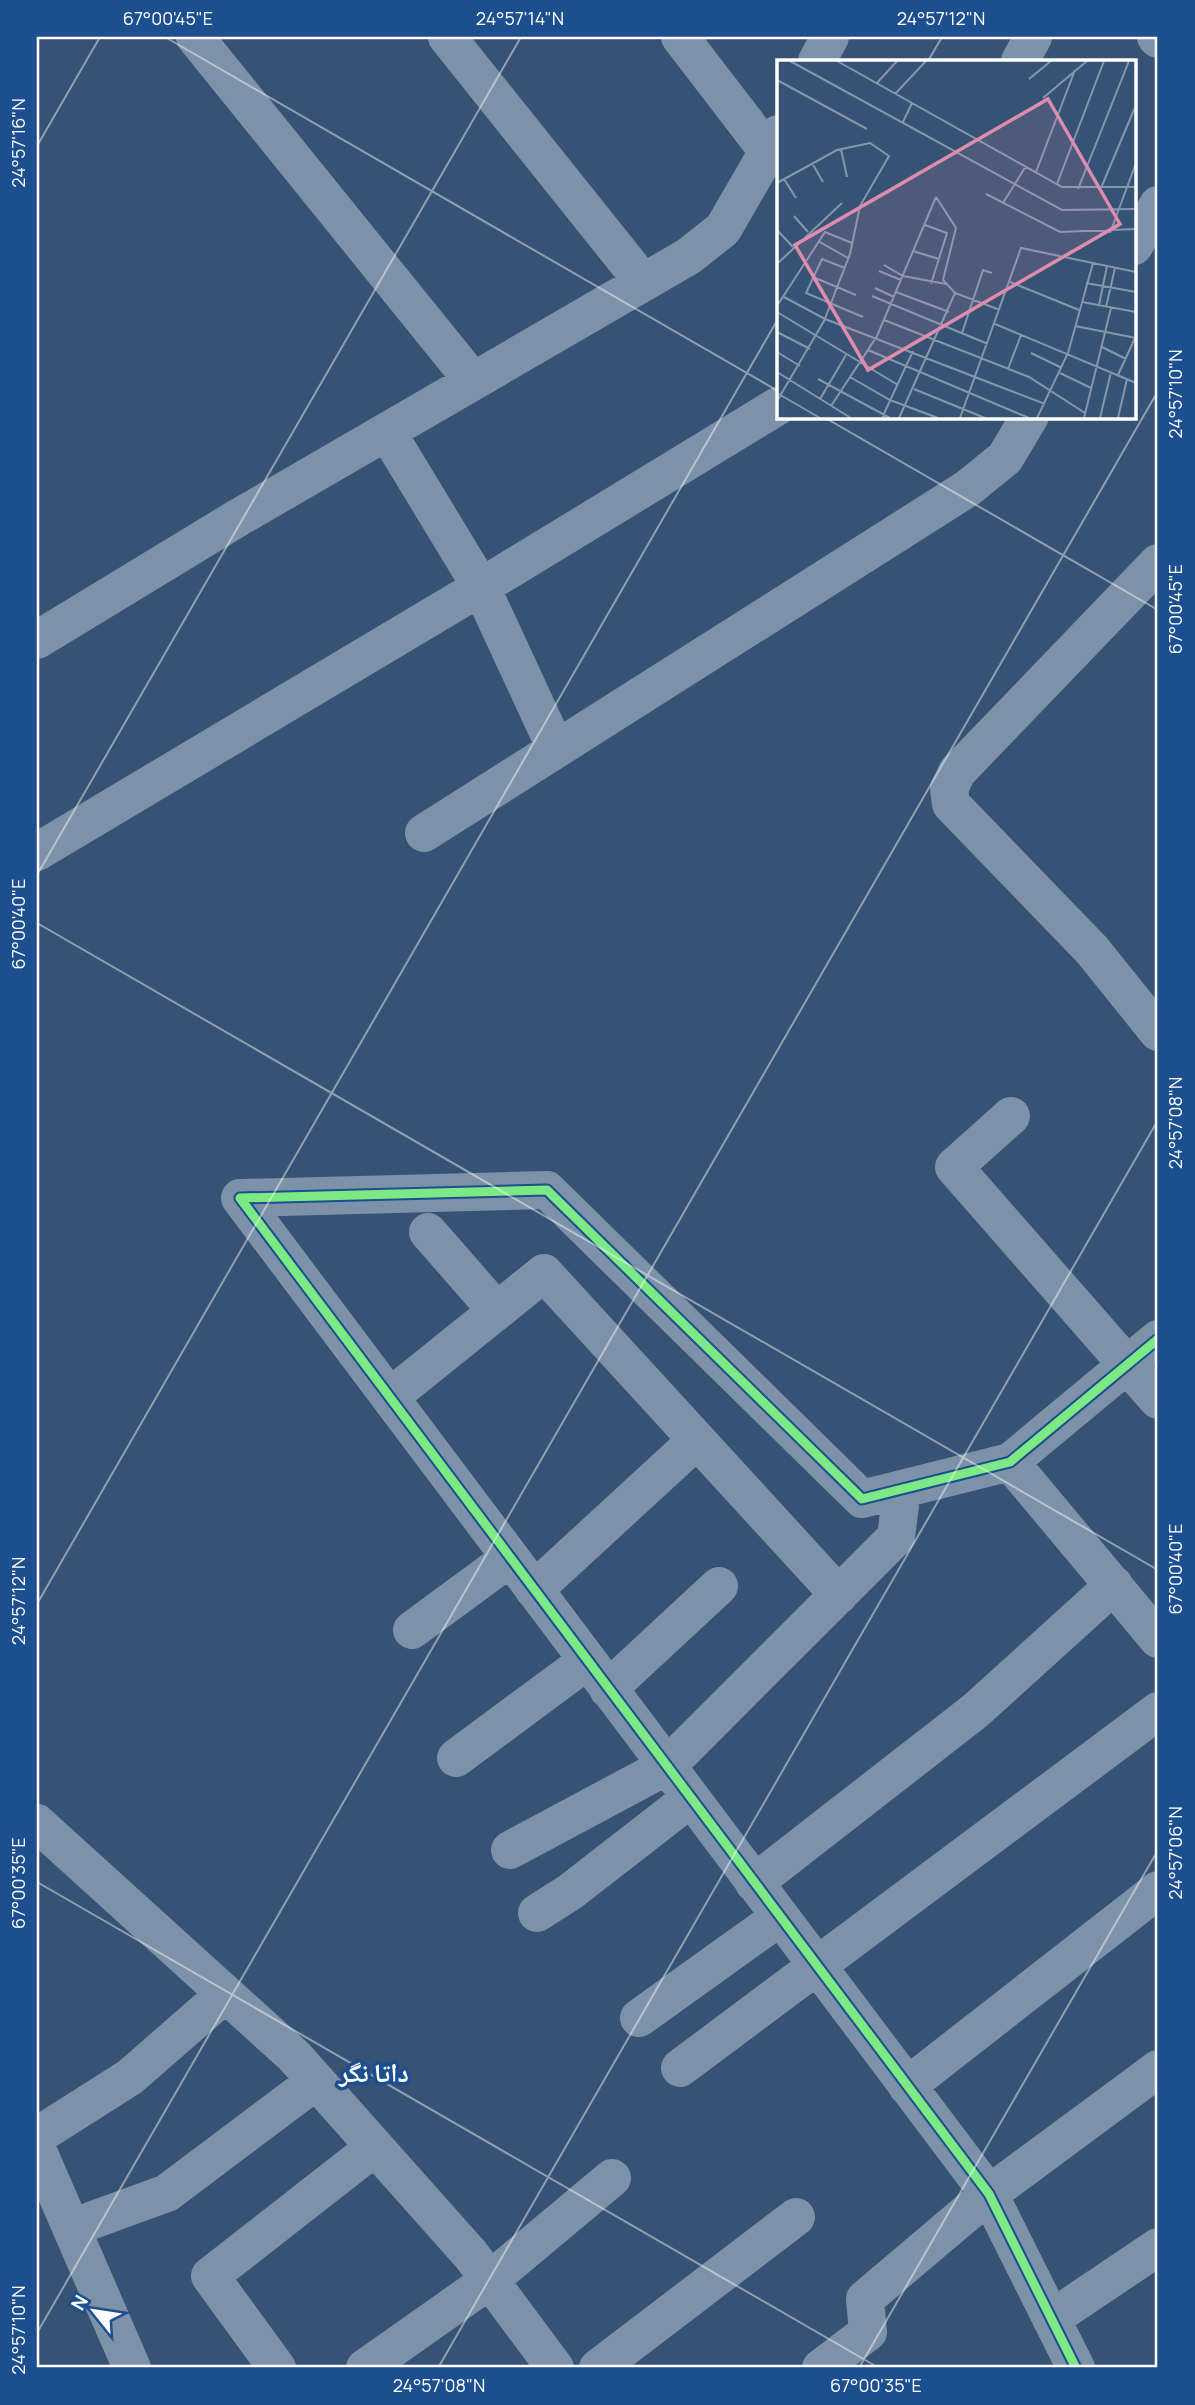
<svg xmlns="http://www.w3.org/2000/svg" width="1195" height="2405" font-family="Manrope,'Noto Naskh Arabic',sans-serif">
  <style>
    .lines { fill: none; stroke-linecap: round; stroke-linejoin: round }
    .minor { stroke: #7d92a8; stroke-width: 38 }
    .cycleway-casing { stroke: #1b4f8f; stroke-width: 13 }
    .cycleway { stroke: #7ce984; stroke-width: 9 }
    .ticks { fill: none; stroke: #fff; stroke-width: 2; stroke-opacity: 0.45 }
    .labels { text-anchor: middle; stroke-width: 7; stroke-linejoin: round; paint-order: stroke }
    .district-label { font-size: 26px; font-weight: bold; fill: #fff; stroke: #1b4f8f }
    .inset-road { fill: none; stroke: #8697ac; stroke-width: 2 }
    .view { fill: #e08cad; fill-opacity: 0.15; stroke: #e08cad; stroke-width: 3.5 }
    .inset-edge { fill: none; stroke: #fff; stroke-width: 3.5 }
    .neatline { fill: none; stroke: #fff; stroke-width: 2.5 }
    .ticks-label { font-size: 18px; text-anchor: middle; fill: #fff }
  </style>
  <rect width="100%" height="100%" fill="#365274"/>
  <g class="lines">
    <path class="minor" d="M195,37L473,381
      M447,37L643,282
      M680,37L769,153
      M1156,37L1158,39
      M817,61L830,37
      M1020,61L1033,37
      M1134,246L1158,205
      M387,432L481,587L556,749
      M1158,563L957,772L949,789L951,804L1092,950L1158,1032
      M37,640L236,519L689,256L723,229L778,134
      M424,833L968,488L1005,458L1030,416
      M37,852L481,587L778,406
      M1011,1116L954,1167L1158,1400
      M240,1198L989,2194L1076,2368
      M240,1198L547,1190L862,1499L1010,1462L1158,1339
      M428,1232L497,1311
      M390,1397L544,1273L839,1595
      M1010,1462L1158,1639
      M534,1590L697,1440
      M412,1630L510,1558
      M608,1689L719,1586
      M456,1758L587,1661
      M37,1823L294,2056L471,2255L555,2368
      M510,1850L667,1766L896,1537L902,1489
      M754,1883L975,1711L1114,1585
      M537,1913L570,1892L691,1798
      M639,2018L780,1917
      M680,2068L1158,1711
      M907,2086L1158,1890
      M37,2136L130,2077L225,1994
      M37,2149L132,2368
      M71,2228L167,2193L316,2081
      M1051,2319L1158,2247
      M277,2368L210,2276L375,2147
      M365,2368L490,2280L612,2178
      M598,2368L796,2217
      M821,2368L868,2332L865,2299L989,2194L1158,2069"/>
    <g class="cycleway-casing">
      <path id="cycleway" d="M240,1198L989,2194L1076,2368
        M240,1198L547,1190L862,1499L1010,1462L1158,1339"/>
    </g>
    <use href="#cycleway" class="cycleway"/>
  </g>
  <path class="ticks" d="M165,37L778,391M928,61L942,37M37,146L100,37M822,416L1158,610M37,875L521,37M37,923L1158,1570M37,1604L778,319M37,1882L879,2368M37,2333L1158,391M438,2368L1158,1120M859,2368L1158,1850"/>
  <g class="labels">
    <g class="district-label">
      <text x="374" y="2082">داتا نگر</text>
    </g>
  </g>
  <g transform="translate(777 60)">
    <rect width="359" height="359" fill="#365274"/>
    <path class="inset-road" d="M13,1L285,150L359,149M60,1L285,127H359M252,19L274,1M0,20L90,69M100,23L120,1M118,34L149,1M266,38L310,1M126,62L135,43M64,89L70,117M35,103L46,122M259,112L298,10M7,119L19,138M0,123L60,90L93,83L112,96L83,146L73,194L47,261L0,341M280,124L327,1M324,128L359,45M301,129L352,1M209,134L283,172L359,169M159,137L179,168L166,220L178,233L223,250M226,143L249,106M17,156L31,172M148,165L170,173L154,224M0,170L16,187M333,173L359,103M41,181L71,198M136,191L162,199M0,204L65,143M107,205L126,216L169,224M68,208L45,199L29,233L86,257M102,211L124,220M36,217L79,235M233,222L302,250M309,223L359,232M98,228L117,237M119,232L172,252M95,236L211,284M7,237L48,259L268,344M305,242L359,252M322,245L330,206M0,246L48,172L75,183M329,247L338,208M0,252L121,325M107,260L252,317L308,353M218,264L359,323M298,266L359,278M0,272L33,289M185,273L206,210L215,213M325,287L349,299M91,290L252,358M0,292L23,306M254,293L285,308M231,309L244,275M0,312L74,358M283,313L314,328M341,315L358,278M73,317L113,340L161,358M41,319L113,358M137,329L208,358M0,333L43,358M43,339L69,295M54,346L100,276L159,137M105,358L136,291M122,358L178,233M183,358L244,188L359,212M260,358L291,293L316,203M307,358L334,248M323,358L334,312M341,358L350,319"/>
    <path class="view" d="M271,39L343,164L91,310L18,185Z"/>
    <rect width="359" height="359" class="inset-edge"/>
  </g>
  <rect width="1195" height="2405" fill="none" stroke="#1b4f8f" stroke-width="77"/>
  <g transform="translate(94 2311) rotate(300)" stroke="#1b4f8f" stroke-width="5" paint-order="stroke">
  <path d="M0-5L12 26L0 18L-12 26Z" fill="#ffffff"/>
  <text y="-10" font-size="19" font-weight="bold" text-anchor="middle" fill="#ffffff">N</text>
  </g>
  <rect x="38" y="38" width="1118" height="2328" class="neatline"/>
  <g class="ticks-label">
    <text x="168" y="25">67°00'45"E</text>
    <text x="520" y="25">24°57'14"N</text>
    <text x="941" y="25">24°57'12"N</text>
    <text transform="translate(19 143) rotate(-90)" y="6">24°57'16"N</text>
    <text transform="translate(1176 394) rotate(-90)" y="6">24°57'10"N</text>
    <text transform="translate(1176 609) rotate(-90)" y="6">67°00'45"E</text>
    <text transform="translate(19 924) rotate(-90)" y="6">67°00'40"E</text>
    <text transform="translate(1176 1123) rotate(-90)" y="6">24°57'08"N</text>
    <text transform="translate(1176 1569) rotate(-90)" y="6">67°00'40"E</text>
    <text transform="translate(19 1601) rotate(-90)" y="6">24°57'12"N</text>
    <text transform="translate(1176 1853) rotate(-90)" y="6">24°57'06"N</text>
    <text transform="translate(19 1883) rotate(-90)" y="6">67°00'35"E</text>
    <text transform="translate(19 2330) rotate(-90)" y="6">24°57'10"N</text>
    <text x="439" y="2392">24°57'08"N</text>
    <text x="876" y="2392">67°00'35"E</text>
  </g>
</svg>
